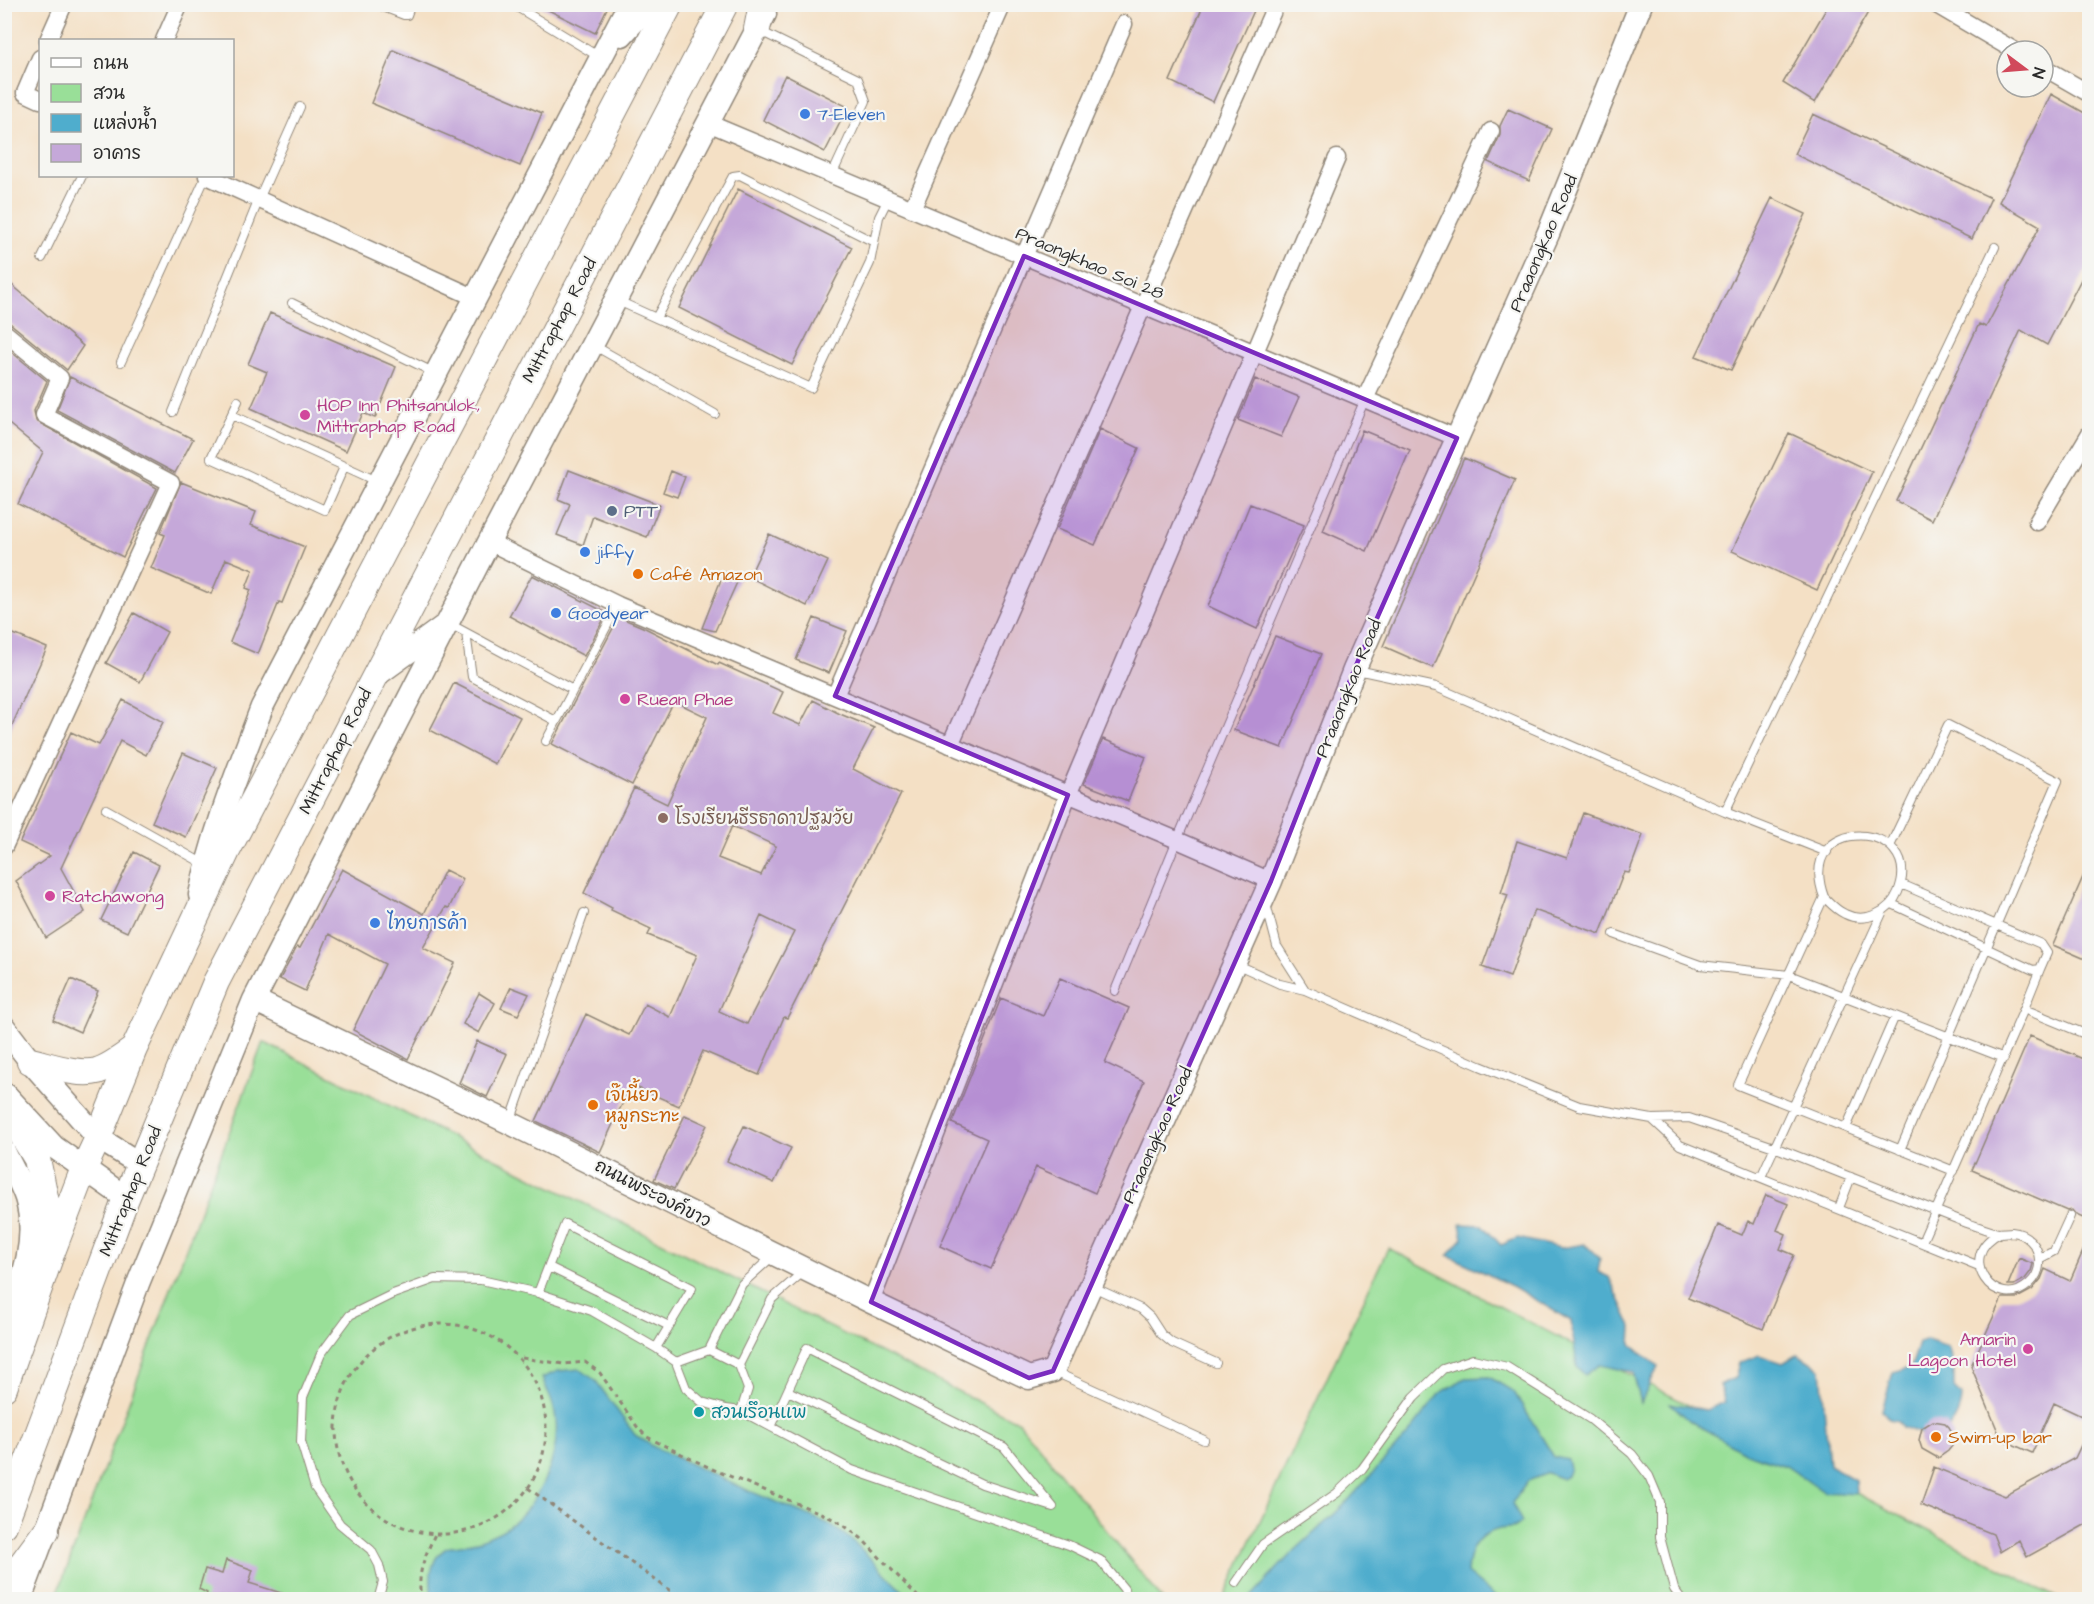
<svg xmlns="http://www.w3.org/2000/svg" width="2094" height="1604" font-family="'Architects Daughter','Playpen Sans Thai',sans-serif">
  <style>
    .green { fill: #99df98; stroke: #628562; stroke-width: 1.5 }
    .water { fill: #4fadcd; stroke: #3d6c7c; stroke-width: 1.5 }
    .building { fill: #c5a8d9; fill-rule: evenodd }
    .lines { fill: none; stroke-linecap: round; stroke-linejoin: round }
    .lane-casing { stroke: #908678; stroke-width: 10 }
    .street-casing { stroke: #908678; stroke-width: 19 }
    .secondary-casing { stroke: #908678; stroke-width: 25 }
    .primary-casing { stroke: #908678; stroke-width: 28 }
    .path { stroke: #908678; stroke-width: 3; stroke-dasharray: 4.5 4.5; stroke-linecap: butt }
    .lane { stroke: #fff; stroke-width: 8 }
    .street { stroke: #fff; stroke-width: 16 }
    .secondary { stroke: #fff; stroke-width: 22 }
    .primary { stroke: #fff; stroke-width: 26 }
    .marked { fill: #7b2cbf; fill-opacity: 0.2; stroke: #7b2cbf; stroke-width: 4.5; stroke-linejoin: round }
    .shop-dot { fill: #3f7fe0; stroke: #f6f6f2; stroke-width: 2 }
    .hotel-dot { fill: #d1479c; stroke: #f6f6f2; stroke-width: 2 }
    .service-dot { fill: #5c6f8a; stroke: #f6f6f2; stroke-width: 2 }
    .food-dot { fill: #e8710a; stroke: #f6f6f2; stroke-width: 2 }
    .education-dot { fill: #8d6e63; stroke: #f6f6f2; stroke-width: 2 }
    .culture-dot { fill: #0f9aa8; stroke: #f6f6f2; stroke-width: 2 }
    .labels { text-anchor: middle; stroke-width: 4.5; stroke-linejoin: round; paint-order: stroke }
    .shop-label { font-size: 18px; fill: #366cbe; stroke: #f6f6f2; text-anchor: start }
    .street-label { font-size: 18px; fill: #2b2b2b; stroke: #f6f6f2 }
    .hotel-label { font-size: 18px; fill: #b23c85; stroke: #f6f6f2; text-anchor: start }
    .service-label { font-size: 18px; fill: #4e5e75; stroke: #f6f6f2; text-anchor: start }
    .food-label { font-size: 18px; fill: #c56008; stroke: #f6f6f2; text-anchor: start }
    .education-label { font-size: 18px; fill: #785e54; stroke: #f6f6f2; text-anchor: start }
    .culture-label { font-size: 18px; fill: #0d838f; stroke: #f6f6f2; text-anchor: start }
  </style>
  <rect width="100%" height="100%" fill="#f6f6f2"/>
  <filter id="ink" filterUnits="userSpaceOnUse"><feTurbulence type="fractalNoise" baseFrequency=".0167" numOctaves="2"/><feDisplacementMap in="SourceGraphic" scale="12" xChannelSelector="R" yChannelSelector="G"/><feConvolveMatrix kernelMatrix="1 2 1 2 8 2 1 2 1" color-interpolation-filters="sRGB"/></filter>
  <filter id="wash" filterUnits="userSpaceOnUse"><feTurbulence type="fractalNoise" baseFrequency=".008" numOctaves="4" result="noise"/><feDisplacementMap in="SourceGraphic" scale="24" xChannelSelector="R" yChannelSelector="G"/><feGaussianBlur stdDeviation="1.35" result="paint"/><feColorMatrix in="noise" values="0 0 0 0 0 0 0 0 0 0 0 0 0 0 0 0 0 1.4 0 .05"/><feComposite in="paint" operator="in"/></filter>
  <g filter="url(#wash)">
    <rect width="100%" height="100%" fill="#f4e0c5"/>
    <path class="green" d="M263,1042L1019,1422L1162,1599L55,1600Z
      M1388,1248L2059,1599L1223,1600Z"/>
    <path class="water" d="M1460,1224L1482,1225L1501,1245L1518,1238L1561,1248L1585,1244L1600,1259L1598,1272L1609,1277L1632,1327L1631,1345L1658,1366L1641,1403L1633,1372L1600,1365L1585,1375L1577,1367L1571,1321L1514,1287L1448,1255L1463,1238Z
      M1927,1340L1948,1347L1954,1368V1388L1961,1395C1961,1414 1952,1429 1934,1438L1902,1427L1898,1421L1889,1419L1882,1410L1893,1372L1911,1367L1919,1343Z
      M1798,1354L1821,1369L1829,1465L1855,1480L1856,1494L1824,1492L1786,1466L1746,1453L1690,1421L1670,1403L1706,1410L1725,1402L1719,1385L1735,1378L1739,1363L1759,1355L1783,1363Z
      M580,1369L596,1381L635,1435L654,1447L740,1487L827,1523L852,1540L911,1599H432C430,1582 428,1560 445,1549C451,1545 464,1545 471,1543C481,1541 492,1535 501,1531C535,1512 560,1460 556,1421C555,1406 548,1392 542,1378L558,1371Z
      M1489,1377L1514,1392L1554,1457L1568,1460L1570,1468L1567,1476L1562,1479L1548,1473L1528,1481L1512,1503L1522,1522C1511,1532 1507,1526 1496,1530C1474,1536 1468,1553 1467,1573L1498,1599H1249L1290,1555L1344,1505L1410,1432L1439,1394L1465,1378Z"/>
    <g id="blocks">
      <path class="building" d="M536,4H609L595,33Z
        M1204,4H1257L1213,102L1170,81Z
        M1829,4H1873L1815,103L1783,83Z
        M393,50L542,113L520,166L371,103Z
        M785,75L848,107L825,152L763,120Z
        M2051,94L2090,116V262L2047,345L2021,330L1932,520L1896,501L1979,324L1986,327L2040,226L1999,202Z
        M1508,109L1552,129L1529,181L1488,162L1500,135V126Z
        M1813,114L1991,198L1972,239L1794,154Z
        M738,189L852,247L792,365L679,308Z
        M1772,198L1806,214L1731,370L1696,356Z
        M4,278L83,346L67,370L11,324L4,322Z
        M270,313L396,367L375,418L363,413L346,451L251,408L267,372L248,364Z
        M4,346L47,381L34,411L36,421L157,488L123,557L18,504L43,452L4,420Z
        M70,377L193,439L175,473L57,410Z
        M1255,379L1299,397L1281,437L1238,420Z
        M1100,429L1139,448L1095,545L1057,529Z
        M1362,430L1410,450L1367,551L1323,531Z
        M1789,433L1872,472L1817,590L1732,551Z
        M1464,458L1515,480L1433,668L1383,646Z
        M569,470L660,505L647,537L593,516L583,545L557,535L570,504L558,499Z
        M671,471L685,477L677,497L663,492Z
        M181,482L256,512L251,525L305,547L282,603L279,602L258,654L230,642L251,590L246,588L253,570L226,559L211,594L151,568L165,535L160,533Z
        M1250,504L1304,525L1257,629L1208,606Z
        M769,534L828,561L807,606L749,577Z
        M724,572L739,578L715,631L702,628Z
        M532,575L607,613L584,656L509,616Z
        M134,613L167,632L140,682L106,663Z
        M619,617L645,628L718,665L719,663L783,692L773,713L800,725L813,700L840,714L874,728L853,769L901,794L787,1018L784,1017L759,1075L703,1051L679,1106L631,1085L600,1152L536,1121L586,1014L629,1035L645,1004L670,1017L697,955L648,935L651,929L611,910L612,908L584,893L634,788L667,804L707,717L674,701L632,785L552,744ZM732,826L776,846L761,875L718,858ZM761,916L794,932L747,1024L719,1011Z
        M814,618L847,631L829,673L796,660Z
        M4,630L47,648L4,743Z
        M1275,636L1321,654L1282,748L1234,730Z
        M454,683L520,717L495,764L430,730Z
        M123,700L163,722L146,755L120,741L61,868L85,912L46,938L16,881L50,856L20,842L71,732L99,745Z
        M1103,739L1146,757L1128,801L1084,784Z
        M183,753L217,768L186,837L152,822Z
        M1583,813L1643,835L1629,873L1624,872L1600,934L1534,910L1510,977L1482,967L1508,895L1501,893L1517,841L1567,858Z
        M134,852L159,865L127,932L101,920Z
        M2090,861V961L2053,945Z
        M342,869L424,914L445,870L463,879L449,908L446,907L423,948L455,963L408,1059L353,1030L385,964L329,934L305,991L280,979L297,947L300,948Z
        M1060,978L1129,1008L1105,1063L1144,1081L1095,1193L1036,1167L991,1269L940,1246L987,1139L952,1123L1001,998L1043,1016Z
        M71,979L98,991L80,1032L53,1020Z
        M511,987L529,994L518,1015L501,1008Z
        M479,993L495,1003L479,1033L463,1024Z
        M2030,1036L2090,1062V1221L2076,1215L2072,1210L2067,1211L1972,1170Z
        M477,1041L507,1054L487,1097L459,1083Z
        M685,1115L707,1125L674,1189L654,1180Z
        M744,1126L791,1148L774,1183L727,1161Z
        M1766,1195L1788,1204L1777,1230L1786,1234L1780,1249L1794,1255L1763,1329L1688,1298L1718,1225L1742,1235L1748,1221L1754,1224Z
        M2090,1235V1420L2054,1403L2032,1453L2001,1439L1971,1366L2002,1298H2017L2032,1290L2041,1279L2045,1269L2070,1281Z
        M2019,1258L2033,1264L2031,1271L2025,1279L2014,1285H2008Z
        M1933,1421L1945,1423L1949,1427L1953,1434L1952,1446L1948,1451L1938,1458L1922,1449L1919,1440L1922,1428Z
        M2090,1426V1522L2027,1557L2019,1540L2000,1552L1993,1534L1921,1505L1934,1467L2005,1496L2075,1458Z
        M226,1560L253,1570L249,1583L291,1596L290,1599H205L207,1593L199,1589L205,1569L222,1574Z"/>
    </g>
  </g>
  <g filter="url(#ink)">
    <use href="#blocks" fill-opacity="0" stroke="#908678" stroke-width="1.5"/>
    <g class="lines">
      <g class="lane-casing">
        <path id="lane" d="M376,4L404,15H407L411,4
          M512,4L601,58
          M760,31L858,79L866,101L832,175
          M42,258L82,176
          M616,300L811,388L870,263L879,217L888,199
          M292,303L435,373
          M656,318L733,176L740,175L874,242
          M593,345L715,414
          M121,362L206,176
          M238,401L211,458L325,510L344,467
          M173,412L259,199L300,107
          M232,415L379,482
          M448,623L573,690
          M466,633L472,677L556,721
          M1357,670L1436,687L1725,812L1827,852
          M546,741L618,605
          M106,809L206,865
          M1725,812L1995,247
          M1890,846L1948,725L2058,781L1900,1150
          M1824,897C1831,904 1836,910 1845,914C1865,924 1890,912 1898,892C1927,820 1793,812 1824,897L1738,1085L1954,1171
          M1266,904L1277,946L1305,990
          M1892,904L2033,970L2040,969L2047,953L2041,944L1901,884
          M1614,934L1700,965L1789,975L2004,1058
          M1236,964L1280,984L1305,990L1480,1066L1579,1106L1652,1119L1689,1118L1774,1147L1967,1223C1977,1226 1988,1231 1998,1233C2003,1233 2007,1232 2012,1232C2026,1233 2038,1245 2039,1259C2040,1269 2036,1278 2029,1284C1996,1314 1953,1256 2000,1233
          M1115,991L1177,840L1365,399
          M2024,1009L2040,969
          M1652,1119L1680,1145L1979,1266
          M510,1122L584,913
          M1846,1128L1895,1016
          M1761,1177L1883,911
          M1839,1208L1851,1177
          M1922,1242L2024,1009L2090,1036
          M2039,1259L2054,1251L2070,1216
          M549,1267L669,1326
          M1091,1286L1141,1309L1150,1317L1161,1334L1172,1343L1216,1363
          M538,1293L565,1224L692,1288L656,1348
          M709,1350L742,1284L774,1255
          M676,1362L709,1350L739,1365L748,1389L741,1411
          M739,1365L772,1299L803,1272
          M1053,1371L1204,1440
          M771,1427L807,1348L1004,1447L1053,1507L982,1484L788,1391
          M1236,1583L1263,1544L1337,1493L1362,1469L1414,1397L1443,1369L1473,1359L1507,1367L1590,1419L1632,1454L1649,1476L1660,1502V1537L1674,1589L1682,1600
          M378,1600L383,1582L379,1565L371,1550L340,1524L315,1488L301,1442L303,1397L321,1354L350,1315L393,1294L435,1279L481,1280L538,1293L592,1311L656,1348L676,1362L686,1388L702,1402L726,1409L741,1411L852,1470L1069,1545L1100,1560L1124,1589L1127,1600"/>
      </g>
      <g class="street-casing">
        <path id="street" d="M1935,4L2015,51
          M48,40L64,4
          M164,40L180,4
          M40,58L25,93L40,100
          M2043,67L2090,94
          M708,123L1457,438
          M207,176L476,298
          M912,209L1003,4
          M4,332L60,378L44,415L171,483L4,847
          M1365,399L1491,131
          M2037,522L2090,433
          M489,542L618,605L1177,840L1271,881
          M835,696L1124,24
          M950,745L1276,4
          M871,1302L1068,795L1337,158"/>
      </g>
      <g class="secondary-casing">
        <path id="secondary" d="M622,35L650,4
          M374,677L444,626
          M200,895C213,830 239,768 262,707L629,4
          M254,1000L510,1123L871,1302L1029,1378L1053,1371L1271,881L1354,670L1548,234L1641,4
          M4,1027L30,1061L98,1138L140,1164
          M6,1095L54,1147L126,1198
          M4,1151C11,1167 21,1182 26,1198C40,1243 19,1288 4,1330
          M20,1600L139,1281L254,1000L489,542L765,14"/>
      </g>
      <g class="primary-casing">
        <path id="primary" d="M757,29L762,4
          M30,1061C48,1065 79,1076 97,1071C110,1067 123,1057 134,1049
          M4,1105L37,1159L46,1202L49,1247
          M4,1388L50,1257L84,1168L98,1138L134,1049L227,851L670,4
          M4,1525L126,1198L216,982L725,4
          M4,1588L46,1531"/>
      </g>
      <path class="path" d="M336 1429a105 105 0 1 1 210 0a105 105 0 1 1-210 0Z
        M522,1358L564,1364L585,1362L600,1373L638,1428L647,1437L712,1469L823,1514L842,1524L861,1538L921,1600
        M528,1488L683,1600
        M421,1600C417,1571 424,1559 435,1534"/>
      <use href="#lane" class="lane"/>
      <use href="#street" class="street"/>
      <use href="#secondary" class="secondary"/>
      <use href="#primary" class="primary"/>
    </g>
  </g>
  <path class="marked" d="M1024,256L1457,438L1354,670L1271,881L1053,1371L1029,1378L871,1302L1068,795L835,696Z"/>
  <g class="shop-dot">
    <circle cx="805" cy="114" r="6"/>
    <circle cx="585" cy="552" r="6"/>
    <circle cx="556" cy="613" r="6"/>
    <circle cx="375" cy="923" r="6"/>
  </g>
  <g class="hotel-dot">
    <circle cx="305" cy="415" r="6"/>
    <circle cx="625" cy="699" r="6"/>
    <circle cx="50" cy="896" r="6"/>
    <circle cx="2028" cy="1349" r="6"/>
  </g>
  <circle class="service-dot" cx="612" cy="511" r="6"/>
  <g class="food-dot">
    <circle cx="638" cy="574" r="6"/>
    <circle cx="593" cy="1105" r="6"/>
    <circle cx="1936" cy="1437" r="6"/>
  </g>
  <circle class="education-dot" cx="663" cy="818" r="6"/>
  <circle class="culture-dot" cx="699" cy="1412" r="6"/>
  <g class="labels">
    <g class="shop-label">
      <text x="817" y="120">7-Eleven</text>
      <text x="597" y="558">jiffy</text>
      <text x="568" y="619">Goodyear</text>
      <text x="387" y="929">ไทยการค้า</text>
    </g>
    <g class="street-label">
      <text transform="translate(1543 243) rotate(-67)" y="6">Praaongkao Road</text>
      <text transform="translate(1090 263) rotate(23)" y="6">Praongkhao Soi 28</text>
      <text transform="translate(559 320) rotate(-62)" y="6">Mittraphap Road</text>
      <text transform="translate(1348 688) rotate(-68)" y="6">Praaongkao Road</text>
      <text transform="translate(335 751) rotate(-63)" y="6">Mittraphap Road</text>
      <text transform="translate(1157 1135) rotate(-66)" y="6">Praaongkao Road</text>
      <text transform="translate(130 1191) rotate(-68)" y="6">Mittraphap Road</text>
      <text transform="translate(653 1193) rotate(27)" y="6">ถนนพระองค์ขาว</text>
    </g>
    <g class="hotel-label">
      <text x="317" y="411">HOP Inn Phitsanulok,<tspan x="317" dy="21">Mittraphap Road</tspan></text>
      <text x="637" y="705">Ruean Phae</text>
      <text x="62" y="902">Ratchawong</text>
      <text x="2016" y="1345" text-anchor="end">Amarin<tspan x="2016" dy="21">Lagoon Hotel</tspan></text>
    </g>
    <g class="service-label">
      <text x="624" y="517">PTT</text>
    </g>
    <g class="food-label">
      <text x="650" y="580">Café Amazon</text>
      <text x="605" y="1101">เจ๊เนี้ยว<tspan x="605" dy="21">หมูกระทะ</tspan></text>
      <text x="1948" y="1443">Swim-up bar</text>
    </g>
    <g class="education-label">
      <text x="675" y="824">โรงเรียนธีรธาดาปฐมวัย</text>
    </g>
    <g class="culture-label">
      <text x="711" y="1418">สวนเรึอนเเพ</text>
    </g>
  </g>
  <rect width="2094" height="1604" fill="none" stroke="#f6f6f2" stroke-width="24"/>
  <rect x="39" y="39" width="195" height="138" fill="#f6f6f2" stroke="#a5a5a2" stroke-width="1.5"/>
  <rect x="51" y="58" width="30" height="9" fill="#ffffff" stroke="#a5a5a2" stroke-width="1.5"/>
  <text x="93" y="69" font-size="18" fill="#2b2b2b">ถนน</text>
  <rect x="51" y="84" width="30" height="18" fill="#99df98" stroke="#a5a5a2" stroke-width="1.5"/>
  <text x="93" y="99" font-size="18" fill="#2b2b2b">สวน</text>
  <rect x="51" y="114" width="30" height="18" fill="#4fadcd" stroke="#a5a5a2" stroke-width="1.5"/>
  <text x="93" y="129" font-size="18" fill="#2b2b2b">แหล่งน้ำ</text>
  <rect x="51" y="144" width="30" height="18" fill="#c5a8d9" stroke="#a5a5a2" stroke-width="1.5"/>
  <text x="93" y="159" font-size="18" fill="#2b2b2b">อาคาร</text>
  <g transform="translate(2025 69) rotate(106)"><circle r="28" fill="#f6f6f2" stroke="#a5a5a2" stroke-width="1.5"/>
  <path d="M0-4.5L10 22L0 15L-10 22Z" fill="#d1495b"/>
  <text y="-9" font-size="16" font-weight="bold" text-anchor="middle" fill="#2b2b2b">N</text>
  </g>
</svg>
